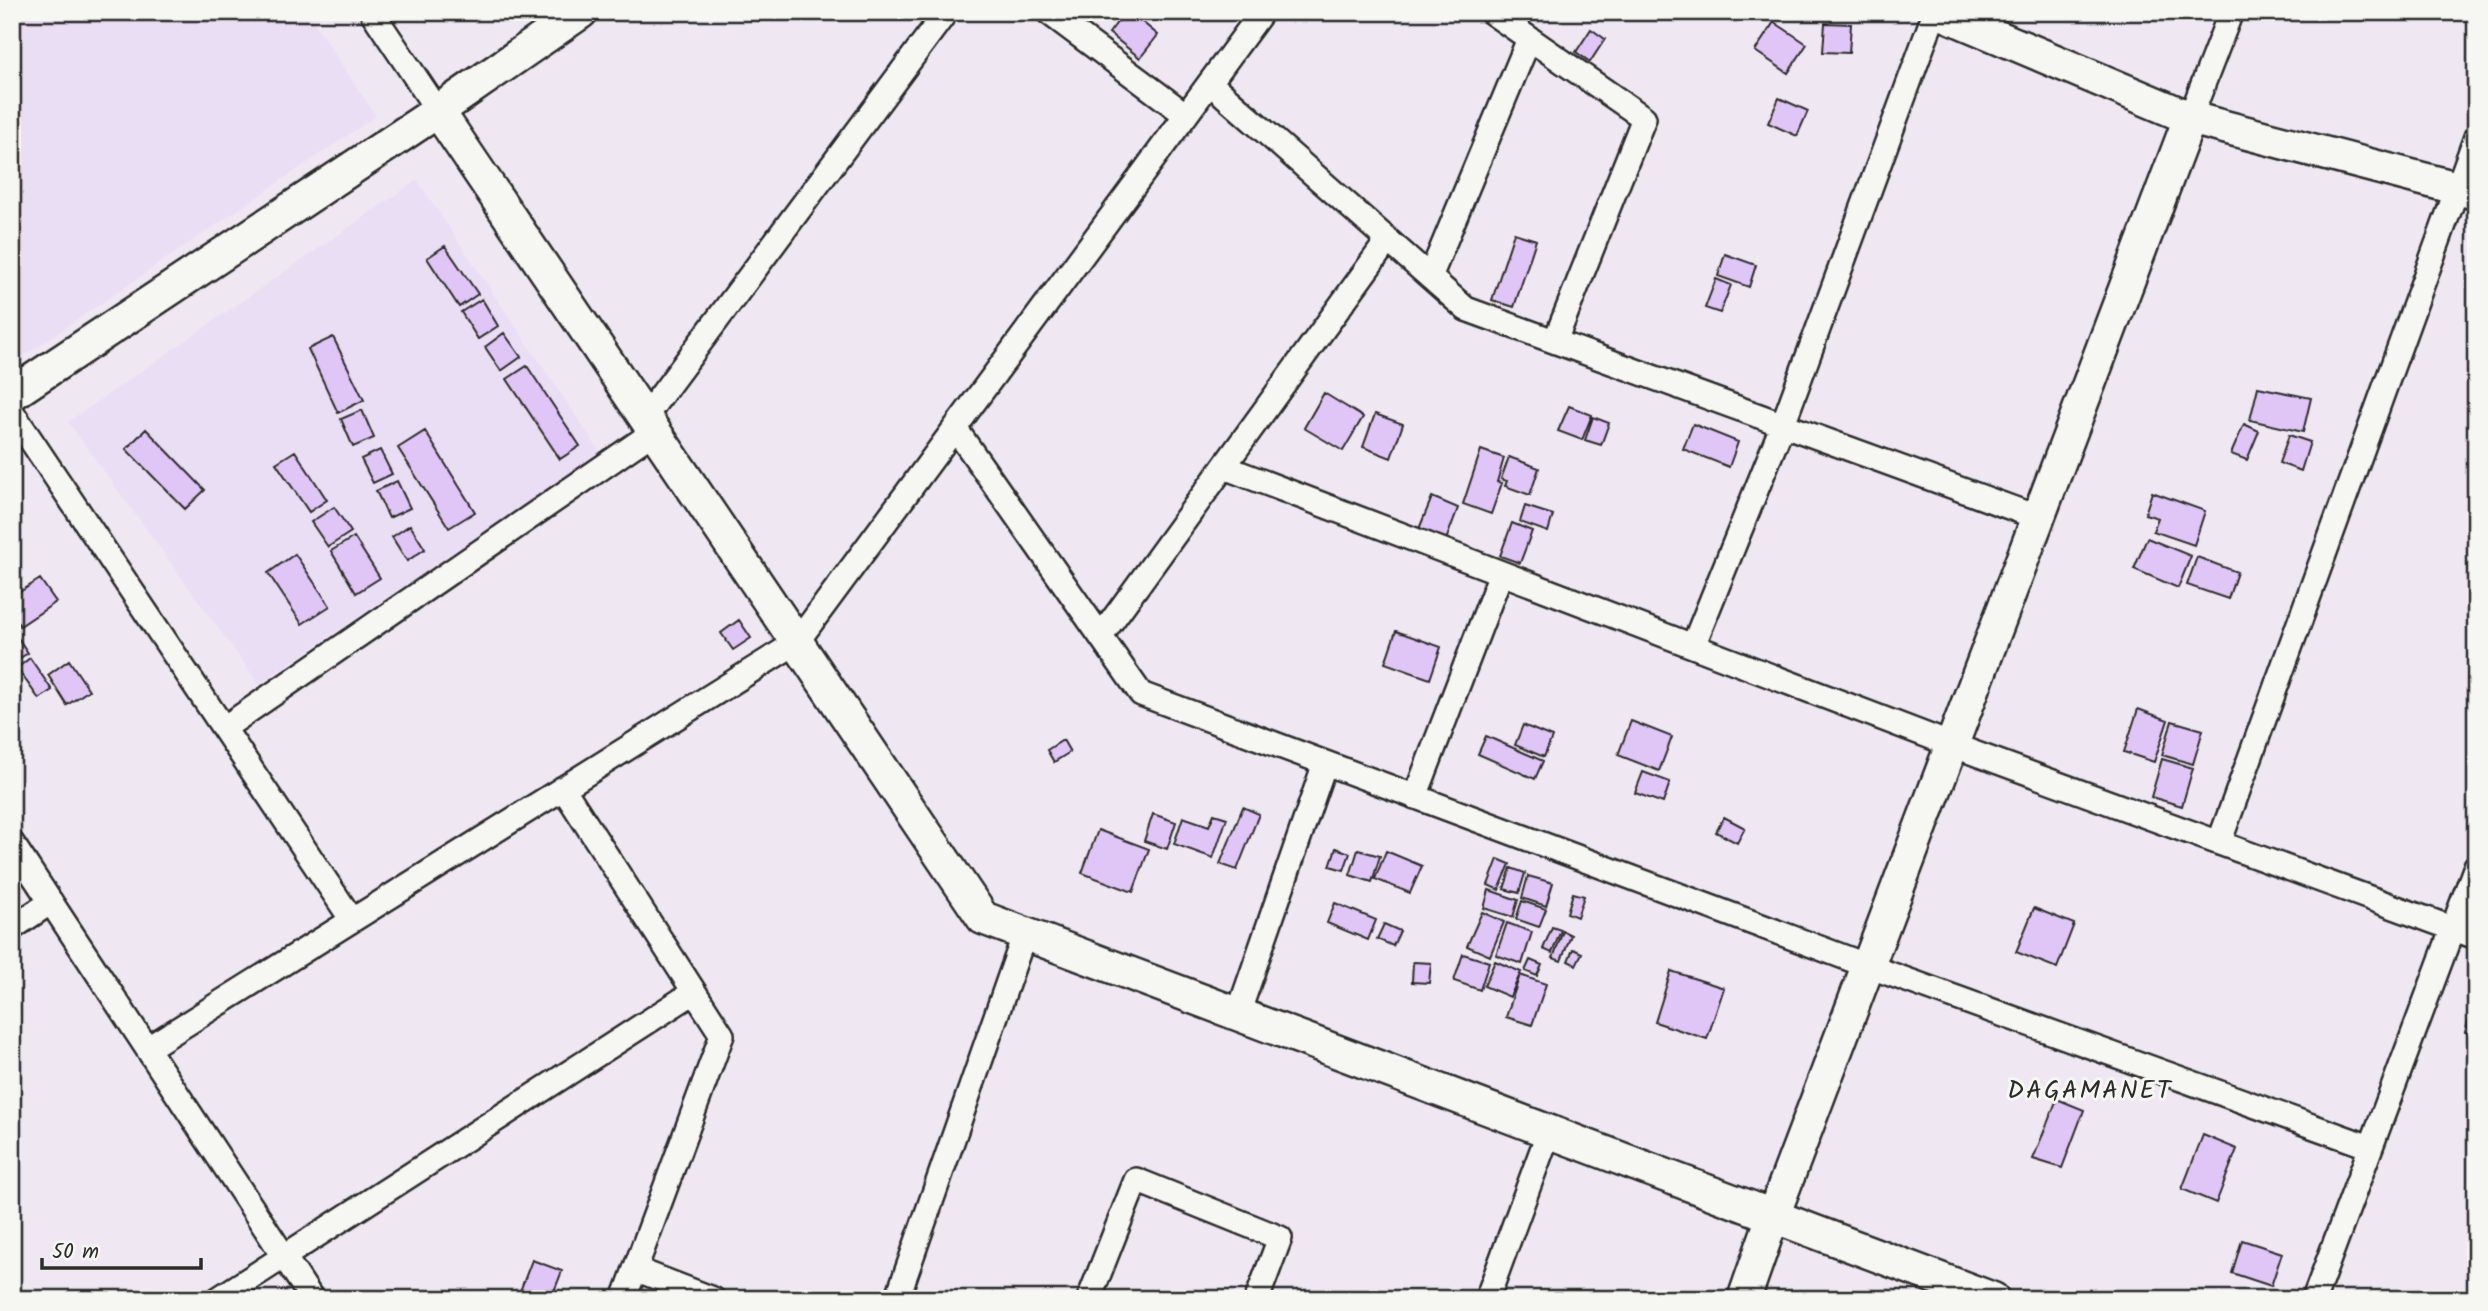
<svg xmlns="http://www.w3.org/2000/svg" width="2488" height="1311" font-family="Kalam,sans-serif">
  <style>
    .built { fill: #eadef4 }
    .building { fill: #e0c6f6; stroke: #2b2b2b; stroke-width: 2 }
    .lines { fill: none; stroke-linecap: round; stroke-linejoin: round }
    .street-casing { stroke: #2b2b2b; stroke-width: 28 }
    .secondary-casing { stroke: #2b2b2b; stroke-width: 37 }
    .street { stroke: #f6f6f2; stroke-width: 23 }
    .secondary { stroke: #f6f6f2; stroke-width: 32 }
    .labels { text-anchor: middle; stroke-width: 6; stroke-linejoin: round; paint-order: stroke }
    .quarter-label { font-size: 26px; letter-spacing: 2px; fill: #2b2b2b; stroke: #f6f6f2 }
  </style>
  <rect width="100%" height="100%" fill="#efe8f3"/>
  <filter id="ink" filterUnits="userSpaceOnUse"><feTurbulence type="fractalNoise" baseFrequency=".0143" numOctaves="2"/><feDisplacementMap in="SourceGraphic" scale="14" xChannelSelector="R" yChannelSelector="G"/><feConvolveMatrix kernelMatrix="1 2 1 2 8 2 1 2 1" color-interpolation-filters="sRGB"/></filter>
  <g filter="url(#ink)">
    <path class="built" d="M12,12H307L376,116L12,364Z
      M417,180L601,453L259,684L68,422Z"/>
    <path class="building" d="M1125,12H1130L1158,35L1140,58L1109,33Z
      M1774,22L1807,44L1788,73L1755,51Z
      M1825,23L1851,24L1849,53L1823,52Z
      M1591,29L1605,39L1590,62L1576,52Z
      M1779,98L1808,111L1797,136L1768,123Z
      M1514,233L1536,240L1514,307L1492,300Z
      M445,246L478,294L459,307L427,258Z
      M1725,254L1756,265L1749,287L1718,276Z
      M1716,279L1731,285L1720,313L1705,308Z
      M482,299L498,326L478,339L461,312Z
      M504,333L521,357L501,371L485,347Z
      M333,337L364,400L338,413L308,349Z
      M527,366L580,446L560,459L507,379Z
      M2258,387L2311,398L2303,432L2250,420Z
      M1324,393L1363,417L1343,451L1304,428Z
      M1569,406L1592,415L1582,440L1558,431Z
      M362,410L374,438L353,447L341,419Z
      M1375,414L1403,424L1391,458L1363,447Z
      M1593,417L1609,423L1601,445L1585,440Z
      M1693,424L1738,442L1729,467L1683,449Z
      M2244,424L2259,431L2247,460L2231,454Z
      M146,429L205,490L185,509L126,449Z
      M425,431L475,512L449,528L398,448Z
      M2289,435L2310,442L2301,471L2279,463Z
      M380,450L392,474L373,483L361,459Z
      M1481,450L1504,458L1497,482L1502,483L1491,514L1463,504Z
      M295,451L327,500L309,512L276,463Z
      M1509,457L1539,468L1530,495L1505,486L1507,481L1501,479Z
      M397,481L410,508L389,518L376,491Z
      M2152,492L2205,511L2194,545L2153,531L2158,518L2145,514Z
      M1432,497L1458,508L1446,540L1419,529Z
      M1525,506L1553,515L1548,532L1520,522Z
      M334,507L351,532L328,547L311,522Z
      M1512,523L1532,531L1520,563L1500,556Z
      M410,525L425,549L407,561L392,537Z
      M354,537L380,578L356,593L331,551Z
      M2147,538L2191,556L2178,588L2134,569Z
      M295,554L330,606L302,624L268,573Z
      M2197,557L2237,572L2228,599L2187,585Z
      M40,579L56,602L20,626L12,614V597Z
      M739,620L751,638L733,650L721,633Z
      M12,629L28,653L12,663Z
      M1396,631L1441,647L1430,679L1385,663Z
      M30,658L52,690L39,699L17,668Z
      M69,660L89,690L67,705L48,675Z
      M2138,709L2168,720L2154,762L2124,752Z
      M1631,721L1672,737L1659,771L1618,755Z
      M2172,721L2203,730L2193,764L2162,755Z
      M1523,725L1552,737L1544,757L1515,745Z
      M1486,736L1543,761L1535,779L1478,754Z
      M1063,740L1070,752L1054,762L1047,750Z
      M2162,759L2193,768L2182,806L2151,797Z
      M1643,772L1670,782L1663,803L1635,793Z
      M1243,807L1259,814L1237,870L1220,864Z
      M1153,814L1176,822L1167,849L1144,841Z
      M1214,814L1227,818L1213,858L1174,844L1183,817L1209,826Z
      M1724,817L1745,828L1737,843L1716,832Z
      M1098,830L1149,849L1133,892L1082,873Z
      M1336,848L1350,853L1344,870L1330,866Z
      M1358,850L1380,856L1372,882L1350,875Z
      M1386,851L1422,866L1410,893L1375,879Z
      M1498,859L1510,864L1499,890L1488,885Z
      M1511,868L1525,873L1519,893L1504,889Z
      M1528,876L1553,883L1546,906L1522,898Z
      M1489,890L1518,900L1513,917L1484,908Z
      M1573,893L1584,896L1577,917L1567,913Z
      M1522,901L1546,909L1539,927L1516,919Z
      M1335,903L1376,920L1368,940L1327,923Z
      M2034,908L2074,924L2057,968L2016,952Z
      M1482,912L1504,922L1490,956L1467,946Z
      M1507,923L1532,932L1522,964L1496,955Z
      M1384,924L1400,931L1393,946L1377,939Z
      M1552,927L1561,930L1552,953L1543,949Z
      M1563,931L1571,935L1561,961L1553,958Z
      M1573,949L1582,953L1576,965L1568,961Z
      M1463,954L1489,962L1480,990L1454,981Z
      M1530,960L1542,965L1537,976L1525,971Z
      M1495,961L1521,972L1510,997L1484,986Z
      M1413,962L1431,963L1429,983L1412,982Z
      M1671,971L1724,988L1707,1039L1655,1022Z
      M1520,975L1546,984L1532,1025L1506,1017Z
      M2476,999V1035L2465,1032Z
      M2057,1099L2084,1110L2062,1168L2033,1159Z
      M2203,1135L2237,1149L2216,1203L2182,1189Z
      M2242,1240L2282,1253L2271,1286L2232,1273Z
      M532,1260L562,1271L551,1299H517Z"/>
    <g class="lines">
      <g class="street-casing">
        <path id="street" d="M372,12L438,111
          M1048,12L1186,115
          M1491,12L1644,118L1555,341
          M1210,83L1466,309L2039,518
          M2190,118L2231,12
          M1430,277L1529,39
          M12,412L352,920
          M645,417L946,12
          M955,428L1141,694L1868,966L2370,1147
          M1224,467L1952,745L2476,937
          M1101,636L1388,240
          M1693,646L1783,424L1935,12
          M224,728L655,431
          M563,788L722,1035L624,1299
          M1415,797L1501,573
          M12,843L312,1299
          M2219,843L2476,137
          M12,928L51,902
          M1238,1014L1325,763
          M148,1048L797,642L1262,12
          M635,1269L713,1299
          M218,1299L694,992
          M897,1299L1025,933
          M1089,1299L1136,1180L1280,1238L1257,1299
          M1487,1299L1549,1131
          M2314,1299L2476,866"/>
      </g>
      <g class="secondary-casing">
        <path id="secondary" d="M1939,12L2190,118L2476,193
          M438,111L983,918L1993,1299
          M12,394L438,111L581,12
          M1744,1299L1773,1216L2190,118"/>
      </g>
      <use href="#street" class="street"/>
      <use href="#secondary" class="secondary"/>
    </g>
  </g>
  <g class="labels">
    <g class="quarter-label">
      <text x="2090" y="1098">DAGAMANET</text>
    </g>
  </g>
  <rect width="2488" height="1311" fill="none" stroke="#f6f6f2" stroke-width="42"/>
  <rect x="21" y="21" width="2446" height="1269" fill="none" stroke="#2b2b2b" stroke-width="2.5" filter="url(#ink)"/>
  <path d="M42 1258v10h159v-10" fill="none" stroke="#2b2b2b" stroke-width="3.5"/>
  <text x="52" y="1258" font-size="21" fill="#2b2b2b" stroke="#f6f6f2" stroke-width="5" paint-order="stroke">50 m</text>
</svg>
